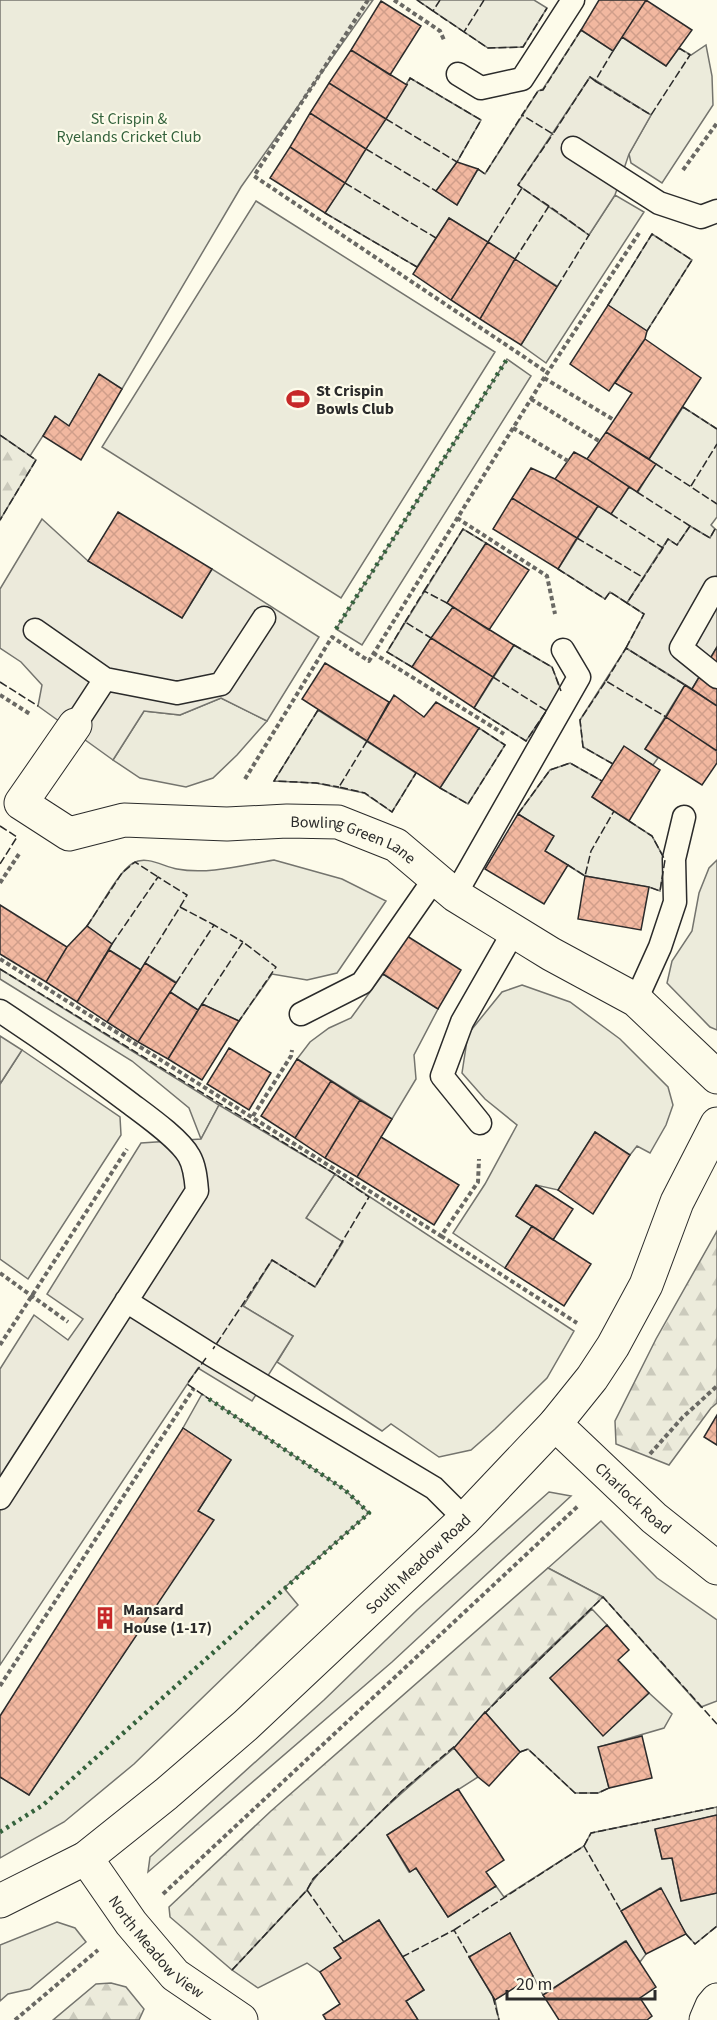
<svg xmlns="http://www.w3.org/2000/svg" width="717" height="2020" font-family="'Source Sans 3',sans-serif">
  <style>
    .green { fill: #ecebdb; stroke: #74746e; stroke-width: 1.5 }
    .forest { fill: url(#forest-firs); stroke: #74746e; stroke-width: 1.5 }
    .parking { fill: #eceadb; stroke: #74746e; stroke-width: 1.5 }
    .building { fill: url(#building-cross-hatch); stroke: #2b2b2b; stroke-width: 1.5 }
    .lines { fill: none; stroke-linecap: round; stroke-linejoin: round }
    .lane-casing { stroke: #2b2b2b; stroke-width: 25 }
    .street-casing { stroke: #2b2b2b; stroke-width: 35 }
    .path { stroke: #6a6964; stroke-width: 4; stroke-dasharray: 4.5 3; stroke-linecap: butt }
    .lane { stroke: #fdfbea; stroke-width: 22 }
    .street { stroke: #fdfbea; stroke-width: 33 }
    .hedge { stroke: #34623c; stroke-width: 4.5; stroke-dasharray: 3 4.5; stroke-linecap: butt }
    .fence { stroke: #2b2b2b; stroke-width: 1.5; stroke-dasharray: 8 3; stroke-linecap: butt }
    .labels { text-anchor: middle; stroke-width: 4.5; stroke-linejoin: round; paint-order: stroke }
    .park-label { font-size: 16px; fill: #34623c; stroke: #fdfbea }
    .poi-label { font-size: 16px; font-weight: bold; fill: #2b2b2b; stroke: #fdfbea; text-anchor: start }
    .street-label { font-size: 16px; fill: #2b2b2b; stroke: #fdfbea }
  </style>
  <defs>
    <pattern id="forest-firs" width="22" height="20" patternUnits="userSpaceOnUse" patternTransform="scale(1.5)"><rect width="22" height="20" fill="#ecebdb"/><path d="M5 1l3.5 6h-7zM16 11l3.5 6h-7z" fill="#cbcabc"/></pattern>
    <pattern id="building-cross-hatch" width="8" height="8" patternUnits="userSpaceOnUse" patternTransform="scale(1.5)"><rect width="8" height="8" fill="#f2b8a0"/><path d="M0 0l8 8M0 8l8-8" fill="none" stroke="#d09e8a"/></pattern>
  </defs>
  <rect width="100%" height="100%" fill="#fdfbea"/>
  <path class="green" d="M0,0H373L241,187L122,389L99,375L69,426L55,417L30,456L0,435Z
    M417,0H534L547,8L523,47L488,48Z
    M581,30L613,51L622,37L666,66L679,48L691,55L706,45L712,76L713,105L662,183L631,163L629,154L651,115L590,77L519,185L589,235L615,195L644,212L546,363L521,345L557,286L449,218L417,267L325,213L410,78L481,120L457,162L436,191L457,205L478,169L485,174L538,91L543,89Z
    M256,201L495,352L341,598L102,447Z
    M652,234L692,260L647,331L608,305Z
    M507,359L531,376L362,645L336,629Z
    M683,407L717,429V517L711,525L715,529L710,538L677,545L668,539L627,603L610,592L605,599L558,569L598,506L611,514L629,487L638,492L655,464L649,459Z
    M463,529L486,543L447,603L453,607L412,667L387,652Z
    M514,645L552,667L561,690L526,741L474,708Z
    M626,648L685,685L645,749L658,758L653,765L624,747L613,764L583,747L580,720Z
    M221,698L267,721L237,755L213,778L186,787L140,778L113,760L144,711L180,715Z
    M318,710L416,773L392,812L364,793L316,783L274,781Z
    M479,728L505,745L468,804L440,788Z
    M570,763L602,781L592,797L652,836L665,860L660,891L649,887L585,876L545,851L553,836L518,814L550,770Z
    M274,860L342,879L386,901L337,973L307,980L272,974L239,1021L202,1004L198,1010L170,992L176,982L145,963L141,970L109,950L112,944L87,926C99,910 117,873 133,863C147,855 164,867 177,869C208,875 243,865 274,860Z
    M717,860V1030L710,1027L667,983L672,961L692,931L699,893L709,868Z
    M0,969L219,1105L201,1139L189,1108L132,1061L0,979Z
    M383,974L438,1009L414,1055L416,1079L392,1119L297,1059L310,1042L329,1028L351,1018Z
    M522,985L570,1002L620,1039L668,1087L673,1105L666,1125L650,1153L637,1146L630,1155L595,1132L558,1190L536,1185L516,1216L532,1226L505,1268L453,1233L485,1184L517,1125L485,1099L462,1073L468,1034L502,992Z
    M22,1050L120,1117L121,1135L28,1279L0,1259V1084Z
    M335,1174L574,1331L547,1378L495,1429L471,1450L439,1457L391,1424L382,1431L277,1362L293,1336L243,1306L272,1260L315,1286L306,1218Z
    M202,1394L345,1490L369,1513L284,1588L298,1605L134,1764L64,1822L0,1858V1777L29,1795L213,1520L198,1511L231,1460L183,1428Z
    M549,1492L571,1496L392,1662L148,1872L150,1857L324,1700L417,1610Z
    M601,1521L657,1578L717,1620V1701L701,1707L603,1597L548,1568Z
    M592,1609L607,1625L550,1678L603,1735L649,1693L672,1714L664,1728L599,1747L609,1788L598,1793H575L528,1749L520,1752L485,1712Z
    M454,1748L478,1777L387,1835L409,1872L416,1868L448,1917L496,1886L504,1897L584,1846L591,1833L717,1807V1815L655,1830L662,1859L672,1858L681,1900L717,1893V1926L695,1944L686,1934L660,1888L621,1911L646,1954L640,1962L625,1941L543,1995L510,1933L469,1957L495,2000L499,2020H418L406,2001L424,1990L379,1920L334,1948L341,1958L320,1972L307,1963L258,1988L232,1970L307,1890C317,1872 333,1859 347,1845C381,1810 417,1779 454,1748Z
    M57,1922L75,1928L86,1942L30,1989L8,1994L0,2001V1945Z"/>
  <path class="forest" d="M0,435L36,460L0,520Z
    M717,1231V1403L711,1408L669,1465L616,1444L615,1421L656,1339Z
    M548,1568L603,1597L505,1691L454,1748L402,1791L358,1834L313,1879L307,1890L232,1970L170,1917L169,1907L271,1811Z
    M111,1983L126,1987L144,2009L139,2020H53L96,1984Z"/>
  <path class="parking" d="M590,77L651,115L629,154L615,195L589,235L518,185Z
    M42,519L88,561L182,618L212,569L319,637L267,721L221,698L180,715L144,711L113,760L38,706L42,685L21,662L0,648V589Z
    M690,526L710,538L715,529L717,530V647L692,689L626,648L644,614L627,603L668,539L677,545Z
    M0,1036L22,1050L0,1084Z
    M219,1105L335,1174L306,1218L343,1242L315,1287L272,1260L243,1306L293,1336L252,1401L198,1368L0,1665V1369L34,1315L68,1340L83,1319L47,1294L141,1143L201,1139Z"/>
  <path class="building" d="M599,0H646L613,51L581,30Z
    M646,0L692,30L666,66L622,37Z
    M381,1L421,26L390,75L351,50Z
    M351,50L407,85L386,119L329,83Z
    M329,83L386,119L366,149L310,113Z
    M310,113L366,149L345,183L290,147Z
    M290,147L345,183L325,213L270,178Z
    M457,162L478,169L457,205L436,191Z
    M449,218L488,242L451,300L413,274Z
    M488,242L515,259L480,319L451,300Z
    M515,259L557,287L521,345L480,319Z
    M608,305L647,331L645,339L609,391L570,364Z
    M645,339L701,378L649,459L606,432L632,393L615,383Z
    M99,374L122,389L81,460L43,436L55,416L69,426Z
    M606,432L656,464L637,492L587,459Z
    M574,452L587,459L629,487L611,514L555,479Z
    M531,468L555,479L598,506L577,538L512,498Z
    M512,498L577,538L558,569L493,529Z
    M118,512L212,569L182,618L88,561Z
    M486,543L529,570L489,630L447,603Z
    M453,607L514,645L493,677L431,638Z
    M431,638L493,677L474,708L412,667Z
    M717,647V706L692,689Z
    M325,663L389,702L367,741L302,699Z
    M685,685L717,706V751L666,717Z
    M394,695L424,717L436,702L479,728L440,788L367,741Z
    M666,717L717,751V763L702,785L645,749Z
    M624,746L660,770L629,821L592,797Z
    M518,814L554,836L545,851L568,865L544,904L485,869Z
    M585,876L649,887L641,930L578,919Z
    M0,905L67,947L46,982L0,954Z
    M87,926L112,944L77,1002L46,982L67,947Z
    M407,936L461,970L438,1009L383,974Z
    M109,950L141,970L107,1022L77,1002Z
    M145,963L176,983L138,1042L107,1022Z
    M170,992L198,1010L168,1059L138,1042Z
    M202,1004L239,1021L202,1080L168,1059Z
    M229,1048L271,1073L249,1110L207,1084Z
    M297,1059L331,1081L295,1138L261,1116Z
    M331,1081L360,1100L325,1158L295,1138Z
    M360,1100L392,1119L357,1177L325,1158Z
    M595,1132L630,1155L593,1214L558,1190Z
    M381,1137L459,1185L434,1225L357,1177Z
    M536,1185L573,1209L553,1240L516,1216Z
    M532,1226L591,1264L564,1306L505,1268Z
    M717,1415V1445L704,1437Z
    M183,1428L231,1460L198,1511L214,1520L29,1795L0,1777V1716Z
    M607,1625L629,1650L618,1660L649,1693L603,1736L550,1678Z
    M485,1712L520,1752L489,1786L478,1777L454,1748Z
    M642,1736L652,1778L609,1788L598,1747Z
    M458,1789L504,1860L486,1872L496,1886L448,1917L416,1868L410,1872L387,1835Z
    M717,1815V1893L681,1901L672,1858L662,1859L655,1829Z
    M661,1888L686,1934L646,1954L621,1911Z
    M379,1920L424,1990L406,2001L418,2020H326L323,2015L340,2004L320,1972L341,1958L334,1948Z
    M510,1933L533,1976L495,2000L469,1957Z
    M626,1941L656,1987L640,1998L652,2016L647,2020H559L543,1995Z"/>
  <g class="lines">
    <g class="lane-casing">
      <path id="lane" d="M458,74L481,88L522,79L573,0
        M573,148L659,203L701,217L717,211
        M715,588L681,648L717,677
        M35,630L105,679L177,693L221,684L264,618
        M75,725L105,679
        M455,895L579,677L563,650
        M636,1000L660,947L675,902L674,859L684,817
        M0,1011C44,1040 86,1070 127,1101C144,1114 179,1138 189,1156C195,1166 196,1180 197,1191L0,1498
        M301,1014L362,983L435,878
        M480,1123L442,1076L462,1022L514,931
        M126,1301L210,1354L434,1488L465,1519"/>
    </g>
    <g class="street-casing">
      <g id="street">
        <path id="s1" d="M75,725L21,803L69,834L124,820L227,824L287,821L338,822L396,845L455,895L551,954L636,1000L717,1077"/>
        <path id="s2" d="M555,1424L654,1518L717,1568"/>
        <path id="s3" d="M86,1858L131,1923L175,1975L241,2020"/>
        <path id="s4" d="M0,1901L86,1858L166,1794L246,1725L465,1519L555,1424L592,1378L613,1346L646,1285L677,1202L717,1124"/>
        <path d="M706,2020L712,2006L717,2000"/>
      </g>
    </g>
    <path class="path" d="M368,0L254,176L548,373
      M394,0L440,31L444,40
      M683,170L717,123
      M544,378L614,420
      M531,399L599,441
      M513,428L568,461
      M457,518L547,576L555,614
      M373,653L504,734
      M0,695L30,714
      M245,779L332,637L369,661L544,378L639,233
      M0,883L19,854
      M0,959L441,1236L478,1182L479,1159
      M253,1116L291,1056L292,1050
      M441,1236L577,1323
      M0,1273L68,1322
      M0,1345L127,1149
      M650,1454L682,1418L717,1386
      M0,1686L194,1388
      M163,1894L578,1506
      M15,2020L98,1950"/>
    <use href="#lane" class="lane"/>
    <use href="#street" class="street"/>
    <path class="hedge" d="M336,629L507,359
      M0,1832L43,1805L369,1513L345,1490L209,1399"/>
    <path class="fence" d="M417,0L433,11
      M440,0L433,11L464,32
      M484,0L464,32L488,48L523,47L547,8
      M581,30L543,90L538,91L522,115L553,134L590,77L595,81L613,51
      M595,81L651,115L690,55L679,48
      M386,119L457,162L481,120L410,78L407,85
      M366,149L436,191
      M478,169L485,174L522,115
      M345,183L436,238
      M522,188L518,185L553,134
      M325,213L417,267
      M488,242L522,188L549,206
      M515,259L549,206L589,235L557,287
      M608,305L652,234L692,260L647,331
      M683,407L717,429
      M0,435L36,460L0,520
      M656,464L717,504
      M691,486L717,444
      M637,492L690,526
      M611,514L663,548L668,539L677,545L690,526L710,538L715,529
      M577,538L644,578
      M558,569L605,599L610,592L627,603L663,548
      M424,591L463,529L486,543
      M405,622L424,591L447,603
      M514,645L552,667L561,691
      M626,648L644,614L627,603
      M412,667L387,652L405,622L431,638
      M493,677L547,711
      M606,681L626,648L685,685
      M0,682L38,706
      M474,708L526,741L547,710
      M318,710L274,781L316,783L339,787
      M367,741L339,787L365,793L392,812L416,773
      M613,764L583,747L580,720L606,681L666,717
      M440,788L468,804L505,745L479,728
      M518,814L550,770L570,763L602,781
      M629,821L652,836L665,860L660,891L649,887
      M0,826L17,837L0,864
      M568,865L585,876L591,851L614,811
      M87,926L122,873L135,862L158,877
      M112,944L158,877L187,895L180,907
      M145,963L180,907L214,925
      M0,969L335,1174L369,1197L315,1287L272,1260L213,1349
      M176,983L214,925L243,942
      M202,1004L243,942L276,967L239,1021
      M206,1358L187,1384L209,1399
      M484,1714L603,1597L717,1724
      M520,1752L528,1749L575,1793H598L609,1788
      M584,1846L591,1833L717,1807
      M307,1890L344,1942
      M454,1930L584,1846L621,1911
      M686,1934L695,1944L717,1926
      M402,1957L454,1930L470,1958
      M232,1970L307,1890L313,1879L402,1791L456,1745
      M493,1997L499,2020"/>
  </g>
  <defs>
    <g id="stadium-bare" transform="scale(1.8)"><path d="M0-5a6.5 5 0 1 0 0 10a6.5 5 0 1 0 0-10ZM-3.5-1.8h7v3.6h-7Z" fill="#c62828" stroke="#fdfbea" stroke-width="2.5" paint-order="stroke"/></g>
    <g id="building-bare" transform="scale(1.8)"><path d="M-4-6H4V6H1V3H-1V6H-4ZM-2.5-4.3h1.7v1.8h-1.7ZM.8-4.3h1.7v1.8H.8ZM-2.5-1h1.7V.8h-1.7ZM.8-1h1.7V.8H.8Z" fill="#c62828" stroke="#fdfbea" stroke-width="2.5" paint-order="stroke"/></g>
  </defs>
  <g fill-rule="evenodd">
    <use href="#stadium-bare" x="298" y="399"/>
    <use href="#building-bare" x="105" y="1618"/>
  </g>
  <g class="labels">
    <g class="park-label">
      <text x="129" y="124">St Crispin &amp;<tspan x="129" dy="18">Ryelands Cricket Club</tspan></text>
    </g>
    <g class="poi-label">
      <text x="316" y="396">St Crispin<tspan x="316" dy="18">Bowls Club</tspan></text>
      <text x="123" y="1615">Mansard<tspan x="123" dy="18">House (1-17)</tspan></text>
    </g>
    <g class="street-label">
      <text dy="6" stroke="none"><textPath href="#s1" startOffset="442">Bowling Green Lane</textPath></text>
      <text dy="6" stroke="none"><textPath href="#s2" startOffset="108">Charlock Road</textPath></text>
      <text dy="6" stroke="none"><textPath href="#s4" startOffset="540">South Meadow Road</textPath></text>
      <text dy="6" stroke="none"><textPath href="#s3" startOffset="114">North Meadow View</textPath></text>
    </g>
  </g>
  <path d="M507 1990v9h148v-9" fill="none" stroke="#2b2b2b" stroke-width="3"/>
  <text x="516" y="1990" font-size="18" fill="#2b2b2b" stroke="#fdfbea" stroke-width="4.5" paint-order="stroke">20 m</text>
</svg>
